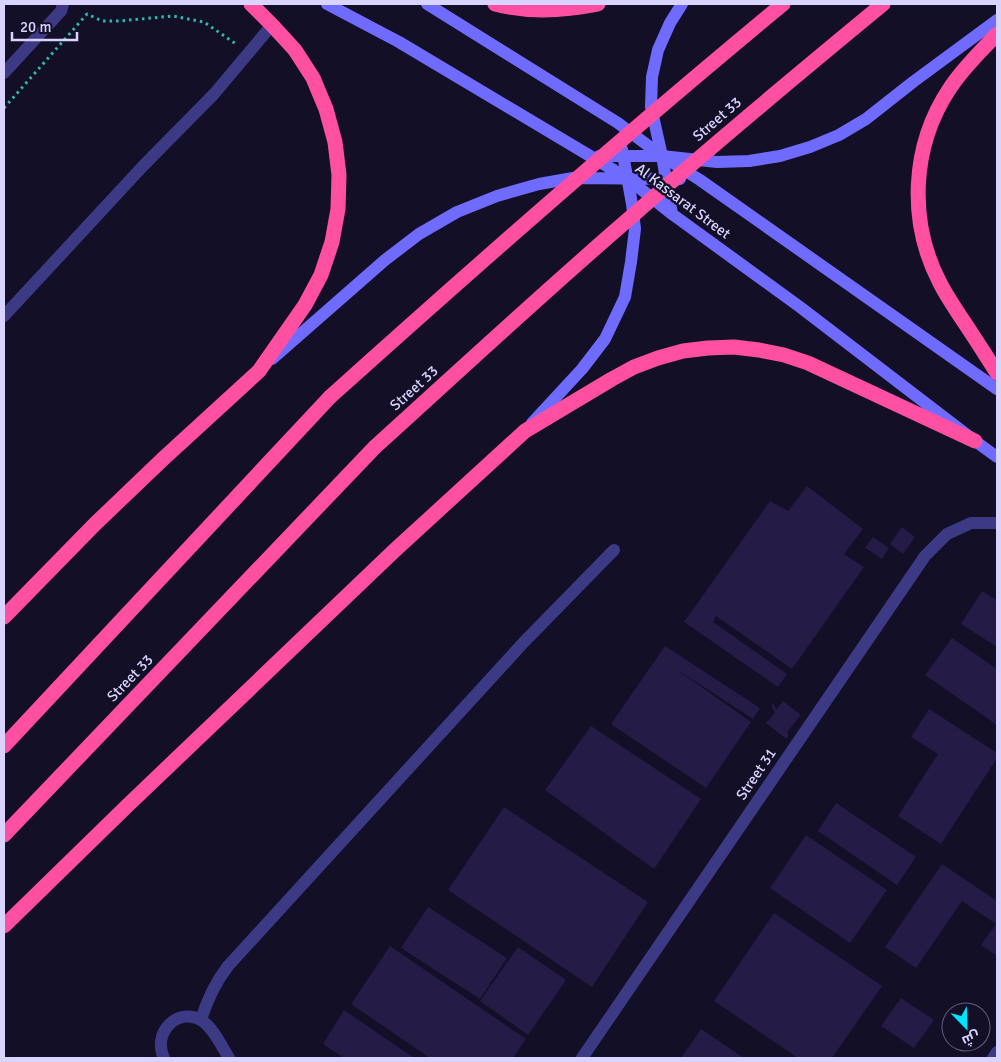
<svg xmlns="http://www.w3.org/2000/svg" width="1001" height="1062" font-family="Signika,Cairo,sans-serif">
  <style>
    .building { fill: #241b47 }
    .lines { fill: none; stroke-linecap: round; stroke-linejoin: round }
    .path { stroke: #2fb8b0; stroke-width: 3; stroke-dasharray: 2.5 4; stroke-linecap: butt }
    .lane { stroke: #3d3a85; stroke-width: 12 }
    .street { stroke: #3d3a85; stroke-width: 12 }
    .secondary { stroke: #6f6bff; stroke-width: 12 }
    .highway { stroke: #ff4fa3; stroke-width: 15 }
    .highway-bridge { stroke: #ff4fa3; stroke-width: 15 }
    .labels { text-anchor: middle; stroke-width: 5; stroke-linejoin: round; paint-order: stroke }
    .street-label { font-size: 15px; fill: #d9d4ff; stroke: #130f26 }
  </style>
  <rect width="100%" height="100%" fill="#130f26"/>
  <path class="building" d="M807,486L863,529L844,554L864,567L792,669L716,616L713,622L787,674L778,687L684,622L770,501L788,511Z
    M902,527L915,537L903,554L890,544Z
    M873,537L889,548L882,559L865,548Z
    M982,591L997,600V647L961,624Z
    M952,638L997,669V725L925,675Z
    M665,646L760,708L753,719L676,669L751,722L706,788L611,724Z
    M783,701L801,715L788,731V738H785L766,723L775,713L771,705L774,704L776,710Z
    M929,709L997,753V758L941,844L898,816L938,754L911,737Z
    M591,726L701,799L654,869L545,790Z
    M836,803L916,857L897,885L818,831Z
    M504,807L648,902L592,987L448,890Z
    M806,835L887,890L850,943L770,888Z
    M942,864L997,901V956L981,945L996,924L962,901L916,968L885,947Z
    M428,907L507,958L480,999L401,948Z
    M774,913L882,986L832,1058H798L714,1001Z
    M390,946L526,1039L513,1058H430L351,1004Z
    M518,947L566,980L528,1035L480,1001Z
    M901,998L934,1020L914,1048L881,1026Z
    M344,1010L414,1058H344L323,1044Z
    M701,1029L744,1058H681Z"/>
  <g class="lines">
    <path class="path" d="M4,108L87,14L102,21H119L173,16L204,22L236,44"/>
    <path class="lane" d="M4,73L61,11L63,4
      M4,316L143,166L214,94L272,25
      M201,1020C207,1000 215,983 228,966L524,642L614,550"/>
    <path class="street" d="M164,1058C152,1033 177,1007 201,1020C213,1027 222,1047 229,1058
      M582,1058L925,556L947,534L971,523H997
      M993,1058L997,1052"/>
    <path class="secondary" d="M327,4L399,42L627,178L672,214L800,307L975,441L997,457
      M427,4L618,123L662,156L700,180L997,389
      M599,156H662L717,162L749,161L780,156L810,147L839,135L866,119L913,82L997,20
      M672,214L662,156L651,107L652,77L658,50L670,23L682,4
      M272,359L385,260L419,234L457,212L497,196L539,184L573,178L680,179
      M532,423L582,369L605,339L625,297L631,262L635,229L632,204L622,149"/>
    <path class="highway" d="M495,4C529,13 564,11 598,4
      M997,34C981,51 963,68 950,88C911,146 908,222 940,283C946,295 953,305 960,316C973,335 985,354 997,373
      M4,617L95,524L164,458L259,371L305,305L321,275L332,242L338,209L339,175L335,142L326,109L313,78L295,50L272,25L251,4
      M4,746L330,397
      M4,835L375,447
      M4,926L127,806L395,550L525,431L612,379L634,367L658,358L683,351L708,348L734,347L759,350L784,355L808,363L975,441"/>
    <path class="highway-bridge" d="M330,397C479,263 629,131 783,4
      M375,447C460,370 544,292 631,217C714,144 798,74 883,4"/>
  </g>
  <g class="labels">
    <g class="street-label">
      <text transform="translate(717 119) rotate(-41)" y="5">Street 33</text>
      <text transform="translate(683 201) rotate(37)" y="5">Al Kassarat Street</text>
      <text transform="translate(414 388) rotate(-42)" y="5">Street 33</text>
      <text transform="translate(130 678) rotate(-46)" y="5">Street 33</text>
      <text transform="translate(756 774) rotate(-56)" y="5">Street 31</text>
    </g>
  </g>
  <rect width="1001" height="1062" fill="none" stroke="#d9d4ff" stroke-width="10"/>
  <g transform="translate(966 1027) rotate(157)"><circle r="24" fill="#130f26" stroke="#625e7d"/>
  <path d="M0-4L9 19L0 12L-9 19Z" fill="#00e5ff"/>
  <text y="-8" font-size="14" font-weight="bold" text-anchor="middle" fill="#d9d4ff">ش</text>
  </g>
  <path d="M12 32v8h65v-8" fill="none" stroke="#d9d4ff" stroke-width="2.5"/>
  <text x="20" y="32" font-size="15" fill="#d9d4ff" stroke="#130f26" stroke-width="4" paint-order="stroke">20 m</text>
</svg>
